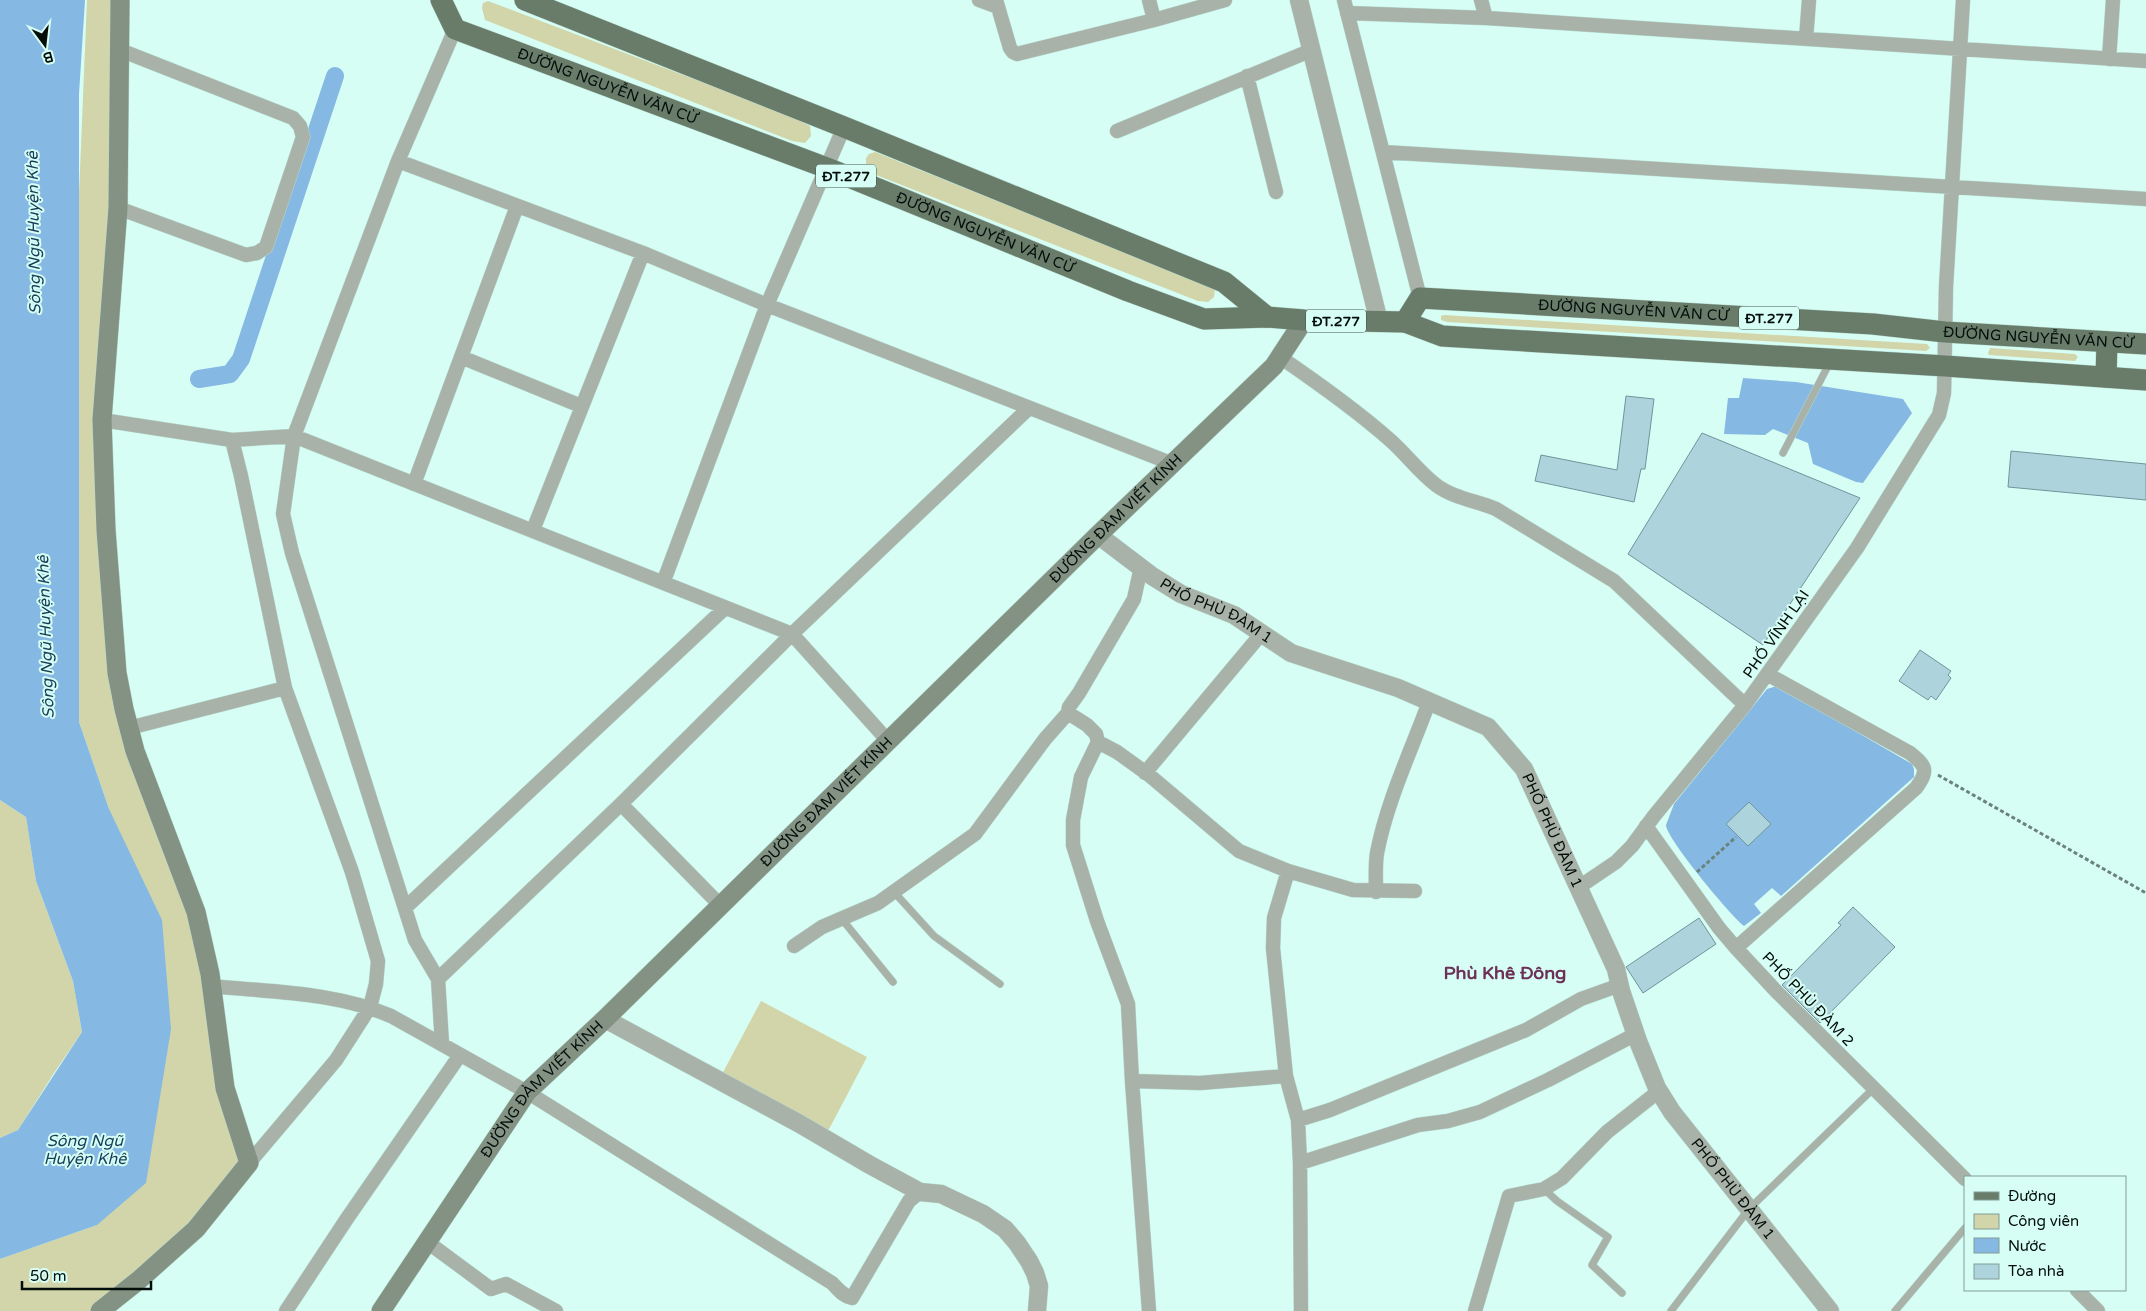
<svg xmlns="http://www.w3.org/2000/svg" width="2146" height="1311" font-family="'Varela Round',sans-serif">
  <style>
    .green { fill: #d1d5a9 }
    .water { fill: #85b8e2 }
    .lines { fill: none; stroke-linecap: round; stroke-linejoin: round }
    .canal { stroke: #85b8e2; stroke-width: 18 }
    .building { fill: #add4dc; stroke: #6f949b }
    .service-casing { stroke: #b5d8cf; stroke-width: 8 }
    .minor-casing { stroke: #b5d8cf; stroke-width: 15 }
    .tertiary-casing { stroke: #b5d8cf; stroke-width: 19 }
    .secondary-casing { stroke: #b5d8cf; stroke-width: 20 }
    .primary-casing { stroke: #b5d8cf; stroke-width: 22 }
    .path { stroke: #6b837d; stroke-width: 3; stroke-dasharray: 4 2.5; stroke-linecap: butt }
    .service { stroke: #a8b2a8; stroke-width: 7 }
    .minor { stroke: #a8b2a8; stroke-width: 14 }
    .tertiary { stroke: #a8b2a8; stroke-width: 18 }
    .secondary { stroke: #839283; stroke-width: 19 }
    .primary { stroke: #697b69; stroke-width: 21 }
    .labels { text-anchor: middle; stroke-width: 4; stroke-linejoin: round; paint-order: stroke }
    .shield { fill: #d7fef4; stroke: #435651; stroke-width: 1 }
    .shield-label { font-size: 14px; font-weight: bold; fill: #030e0b }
    .street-label { font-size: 15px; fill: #030e0b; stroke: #d7fef4 }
    .water-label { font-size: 16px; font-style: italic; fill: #163d5a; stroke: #d7fef4 }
    .quarter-label { font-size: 18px; font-weight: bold; fill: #6d3057; stroke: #d7fef4 }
  </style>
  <rect width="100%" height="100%" fill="#d7fef4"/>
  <path class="green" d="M87,0H120L102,420L117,673L182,874L249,1163L100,1311H0V1259L97,1225L109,809L79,722V194Z
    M488,1L786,114L810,126L811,136L805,143L792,141L485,20L482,8L483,3Z
    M875,152L1215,289L1214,297L1208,302L1198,301L871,173L866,169V158L869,154Z
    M1444,315L1927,344L1930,348L1926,351L1894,349L1447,322L1441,320V316Z
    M1990,348L2075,354L2078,357L2075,361L1989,355L1988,353Z
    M0,800L26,817L36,881L73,981L82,1032L54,1073L18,1130L0,1138Z
    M761,1001L867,1057L827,1133L721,1076Z"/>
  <path class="water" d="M0,0H85L79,94V722L109,809L162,920L171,1029L146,1183L97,1225L0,1259V1138L18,1130L82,1032L73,981L36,881L26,817L0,800Z
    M1743,378L1796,382L1903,399L1912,413L1863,483L1856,482L1813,464L1808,443L1773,429L1765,435L1724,434L1728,398H1739Z
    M1777,686L1912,764L1914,769V777L1781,896L1772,888L1754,904L1761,913L1744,926C1730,915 1666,838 1666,825L1674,804L1767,689Z"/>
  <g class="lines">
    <path class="canal" d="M199,379L230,374L241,359L335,76"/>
  </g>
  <path class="building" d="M1626,396L1654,399L1645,469H1641L1634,502L1535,481L1541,455L1617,470Z
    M1702,433L1860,498L1763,645L1628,554Z
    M2011,451L2146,464V500L2008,487Z
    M1920,650L1951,671L1948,675L1951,678L1936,700L1931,696L1928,700L1899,681Z
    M1749,802L1771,824L1748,846L1726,824Z
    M1853,907L1895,947L1820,1023L1782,985L1841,925L1838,923Z
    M1699,918L1716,944L1643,993L1626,967Z"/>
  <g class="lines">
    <g class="service-casing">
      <path id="service" d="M1783,453L1830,362
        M894,892L934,936L1000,984
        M841,918L893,982
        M1544,1189L1557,1201L1608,1237L1592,1265L1622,1293
        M1671,1311L1749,1209L1874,1088
        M1895,1311L1965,1228"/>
    </g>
    <g class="minor-casing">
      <path id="minor" d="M979,0L998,7
        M996,0L1010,48L1013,52L1017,54L1154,20
        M1149,0L1154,20L1225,0
        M1344,0L1420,298
        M1481,0L1486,18
        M1347,13L1486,18L2146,61
        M1806,39L1809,0
        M2109,59L2113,0
        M1247,76L1276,192
        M1117,131L1312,50
        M1383,152L2146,199
        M398,161L643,253L767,305L1173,464
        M118,208L246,255L257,253L266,247L303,137L300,126L293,118L120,50
        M461,357L581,406
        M1280,357C1318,383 1355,409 1390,440C1406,454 1419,472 1436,485C1453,498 1477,501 1496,509L1614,581L1745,705
        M102,420L232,440
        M414,484L517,206
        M533,530L643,253
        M1141,567L1134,599L1079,693L1069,707L1068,713L1087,725L1096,734L1098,742L1081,777L1073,820V845L1097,921L1128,1004L1132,1081L1149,1311
        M663,583L767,305L844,127
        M129,728L285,688
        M1098,742L1117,752L1149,775L1239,851L1288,871L1353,890L1415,891
        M1145,773L1262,633
        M621,804L720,905
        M1646,826L1719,928L1736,948L1775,990L1965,1179
        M1288,871L1274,918L1273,948L1286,1076L1298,1120L1300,1163L1301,1311
        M1579,887L1616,862L1632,846L1654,816L1745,705L1857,548L1939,415L1944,393L1946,287L1963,0
        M1376,892C1376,879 1375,866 1377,853C1387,801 1411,751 1429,702
        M405,908L725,608
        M794,946L822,927L878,903L975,834L1045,739L1068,713
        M1736,948L1916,788C1929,770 1926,766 1910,753L1767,674
        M438,979L621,804L792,634L1029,408
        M211,986C271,992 335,992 391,1016L527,1092L832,1283C839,1290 843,1296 852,1298L909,1201L920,1192
        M442,1044L438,979L415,940L292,553L283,514L294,436L398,161L455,29
        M1132,1081L1200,1083L1286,1076
        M1298,1120L1330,1110L1526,1030L1581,999L1620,985
        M249,1163L336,1060L370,1007L376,984L378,961L352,872L285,688L241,476L232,440L294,436L792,634L889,742
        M1300,1163L1418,1125L1448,1121L1480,1112L1548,1080L1636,1034
        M426,1241L491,1289L506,1284L556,1311
        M2077,1290L2098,1311
        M286,1311L346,1220L460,1055
        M1475,1311L1509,1196L1544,1189L1562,1178L1607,1132L1659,1091"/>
    </g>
    <g class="tertiary-casing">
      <g id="tertiary">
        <path d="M1299,0L1379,322"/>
        <path id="s1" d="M1098,535L1152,576L1181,594L1234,615L1291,653L1398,688L1488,727L1524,769L1616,969L1621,991L1638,1041L1657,1088L1672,1112L1830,1311"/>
        <path d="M605,1019L800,1124L870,1165L920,1192L941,1194L983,1214L1005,1229L1017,1243L1029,1261L1035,1273L1039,1286L1037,1311"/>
      </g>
    </g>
    <g class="secondary-casing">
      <g id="secondary">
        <path d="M100,1311L139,1280L196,1229L249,1163L225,1088L210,974L196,912L135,751L124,709L117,673L106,530L102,420L118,208L120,0"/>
        <path id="s2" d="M381,1311L527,1092L605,1019L1098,535L1274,366L1304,320"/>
      </g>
    </g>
    <g class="primary-casing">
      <g id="primary">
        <path id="s3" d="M441,0L455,29L827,168L1128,291L1204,319L1267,317L1304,320L1405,322L1442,336L1945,366L2146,380"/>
        <path d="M525,0L844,127L1224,282L1267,317"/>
        <path id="s4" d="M1405,322L1420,298L1873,324L1945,332L2146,344"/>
        <path d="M2106,377L2107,342"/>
      </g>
    </g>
    <path class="path" d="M1938,775L2146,893
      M1697,872L1736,837"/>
    <use href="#service" class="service"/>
    <use href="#minor" class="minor"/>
    <use href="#tertiary" class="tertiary"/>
    <use href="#secondary" class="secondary"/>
    <use href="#primary" class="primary"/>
  </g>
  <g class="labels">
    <g class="shield">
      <rect x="816" y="164.5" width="60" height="23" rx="4"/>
      <rect x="1739" y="306.5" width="60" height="23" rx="4"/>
      <rect x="1306" y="309.5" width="60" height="23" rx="4"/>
    </g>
    <g class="shield-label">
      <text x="846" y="181">ĐT.277</text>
      <text x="1769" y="323">ĐT.277</text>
      <text x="1336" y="326">ĐT.277</text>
    </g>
    <g class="street-label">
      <text dy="5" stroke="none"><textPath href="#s3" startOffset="195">ĐƯỜNG NGUYỄN VĂN CỪ</textPath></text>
      <text dy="5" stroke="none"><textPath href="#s3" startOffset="600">ĐƯỜNG NGUYỄN VĂN CỪ</textPath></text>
      <text dy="5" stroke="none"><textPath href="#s4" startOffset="242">ĐƯỜNG NGUYỄN VĂN CỪ</textPath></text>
      <text dy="5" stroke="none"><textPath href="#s4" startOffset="648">ĐƯỜNG NGUYỄN VĂN CỪ</textPath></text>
      <text dy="5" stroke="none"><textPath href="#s2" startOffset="1085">ĐƯỜNG ĐÀM VIẾT KÍNH</textPath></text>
      <text dy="5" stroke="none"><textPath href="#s1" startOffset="141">PHỐ PHÙ ĐÀM 1</textPath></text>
      <text transform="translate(1776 634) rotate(-55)" y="5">PHỐ VĨNH LẠI</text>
      <text dy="5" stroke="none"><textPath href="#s2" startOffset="680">ĐƯỜNG ĐÀM VIẾT KÍNH</textPath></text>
      <text dy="5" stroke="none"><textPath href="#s1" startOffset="561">PHỐ PHÙ ĐÀM 1</textPath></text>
      <text transform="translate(1808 999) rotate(46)" y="5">PHỐ PHÙ ĐÀM 2</text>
      <text dy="5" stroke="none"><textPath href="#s2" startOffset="275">ĐƯỜNG ĐÀM VIẾT KÍNH</textPath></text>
      <text dy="5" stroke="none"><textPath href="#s1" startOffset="966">PHỐ PHÙ ĐÀM 1</textPath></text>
    </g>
    <g class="water-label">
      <text transform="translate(33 233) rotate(-91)" y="6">Sông Ngũ Huyện Khê</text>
      <text transform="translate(45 637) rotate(-92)" y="6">Sông Ngũ Huyện Khê</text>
      <text x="85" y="1146">Sông Ngũ<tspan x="85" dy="18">Huyện Khê</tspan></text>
    </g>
    <g class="quarter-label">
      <text x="1505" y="979">Phù Khê Đông</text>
    </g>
  </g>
  <rect x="1964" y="1176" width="162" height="115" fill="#d7fef4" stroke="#829e97"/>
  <rect x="1974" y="1192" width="25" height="8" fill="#697b69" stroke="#829e97"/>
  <text x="2008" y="1201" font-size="15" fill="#030e0b">Đường</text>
  <rect x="1974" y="1214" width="25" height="15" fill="#d1d5a9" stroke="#829e97"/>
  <text x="2008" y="1226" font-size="15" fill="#030e0b">Công viên</text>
  <rect x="1974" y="1238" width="25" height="15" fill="#85b8e2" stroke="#829e97"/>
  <text x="2008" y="1251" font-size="15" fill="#030e0b">Nước</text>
  <rect x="1974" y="1264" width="25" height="15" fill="#add4dc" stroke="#829e97"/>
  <text x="2008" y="1276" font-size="15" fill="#030e0b">Tòa nhà</text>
  <g transform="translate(45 45) rotate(165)" stroke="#d7fef4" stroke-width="4" paint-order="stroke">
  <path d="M0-4L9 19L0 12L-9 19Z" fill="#030e0b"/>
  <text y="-8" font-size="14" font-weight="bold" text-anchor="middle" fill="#030e0b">B</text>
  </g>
  <path d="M22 1281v8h129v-8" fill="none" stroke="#030e0b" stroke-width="2.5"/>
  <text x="30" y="1281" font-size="15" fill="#030e0b" stroke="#d7fef4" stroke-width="4" paint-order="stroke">50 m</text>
</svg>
